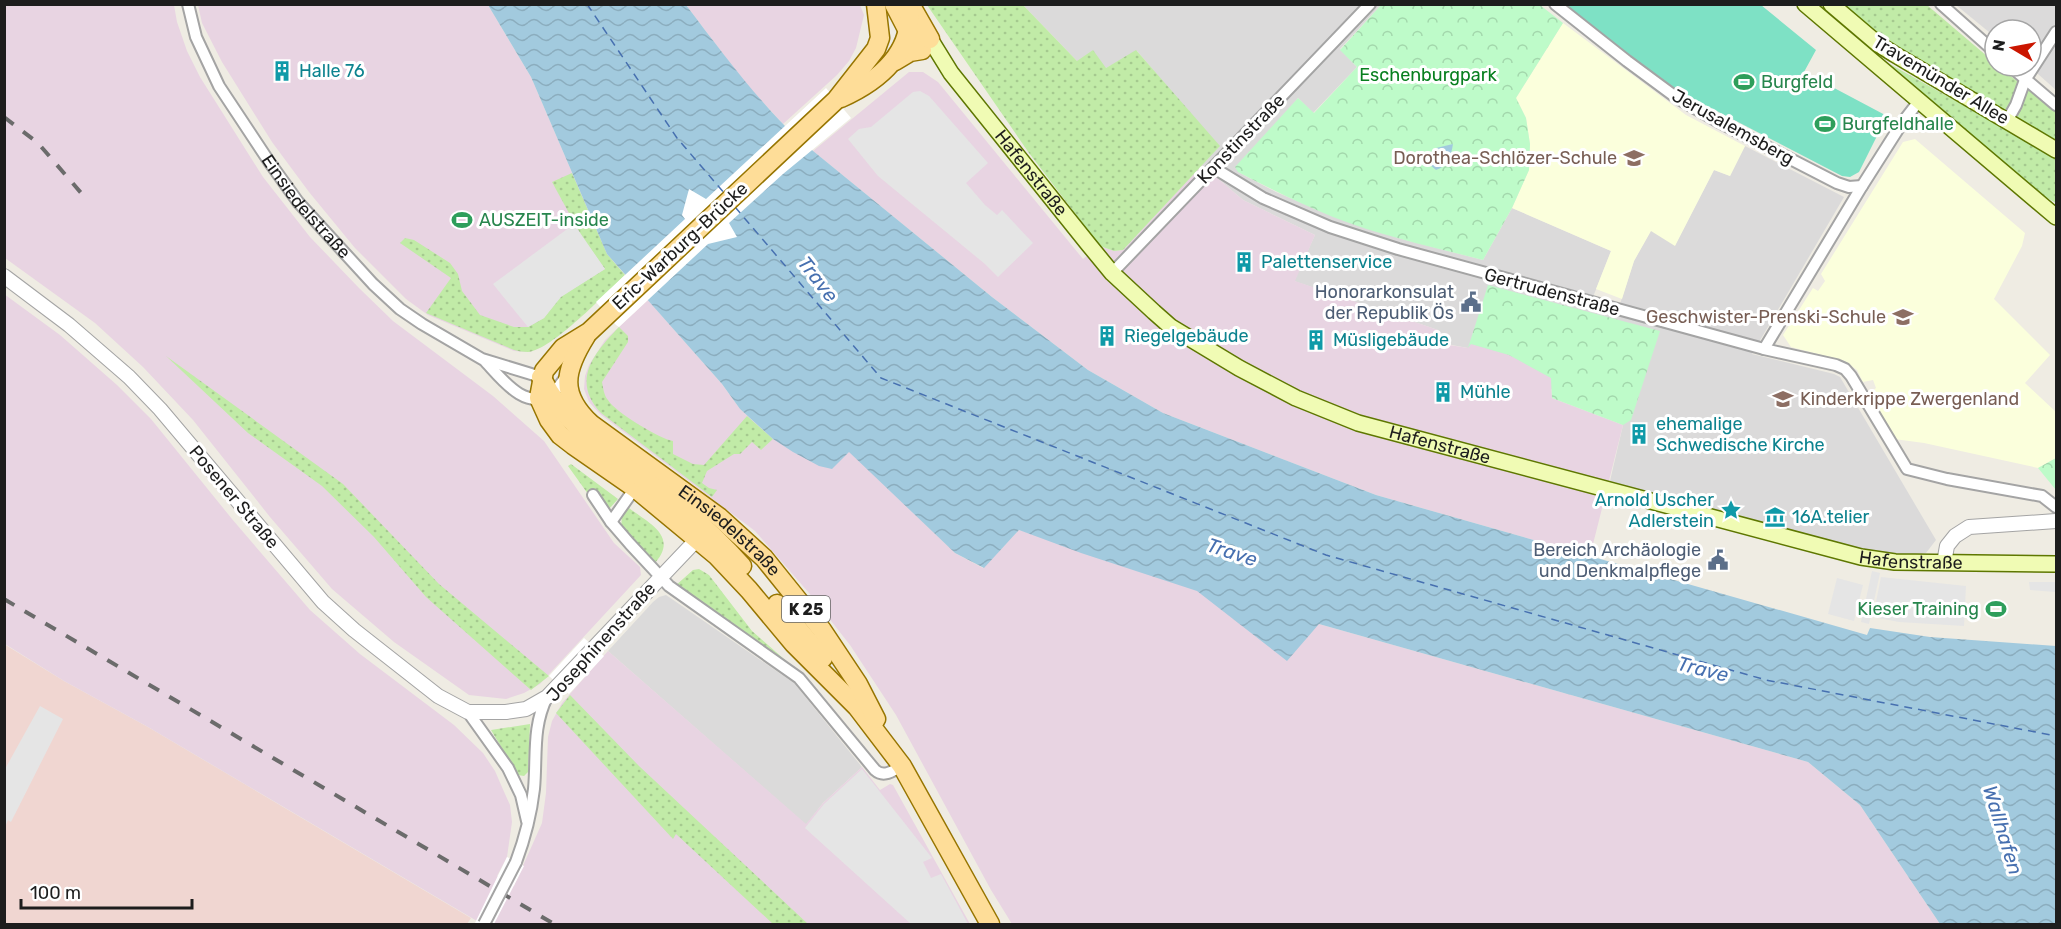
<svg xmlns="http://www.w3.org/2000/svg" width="2061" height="929" font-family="Rubik,sans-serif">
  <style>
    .residential { fill: #dbdada }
    .commercial { fill: #f0d6d1 }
    .industrial { fill: #e8d4e2 }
    .education { fill: #fbffdc }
    .grass { fill: url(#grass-dots) }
    .park { fill: url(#park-crowns) }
    .pitch { fill: #7ee1c5 }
    .parking { fill: #e5e5e5 }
    .water { fill: url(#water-waves) }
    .pier { fill: #fff }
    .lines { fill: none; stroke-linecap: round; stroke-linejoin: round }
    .ferry { stroke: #4770b0; stroke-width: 1.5; stroke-dasharray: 8 6; stroke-linecap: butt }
    .minor-casing { stroke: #a4a4a4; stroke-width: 14 }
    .tertiary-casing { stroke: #a4a4a4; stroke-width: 16 }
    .secondary-casing { stroke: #5e7701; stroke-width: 18 }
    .primary-casing { stroke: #977500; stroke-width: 21 }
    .minor { stroke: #fff; stroke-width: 10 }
    .tertiary { stroke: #fff; stroke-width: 14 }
    .secondary { stroke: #f0fbb4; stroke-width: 15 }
    .primary { stroke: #fedd98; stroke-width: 18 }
    .rail { stroke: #6b6b6b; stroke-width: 4; stroke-dasharray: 12 12; stroke-linecap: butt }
    .minor-bridge-casing { stroke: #a4a4a4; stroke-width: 14; stroke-linecap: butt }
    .minor-bridge { stroke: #fff; stroke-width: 10 }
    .labels { text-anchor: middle; stroke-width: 6; stroke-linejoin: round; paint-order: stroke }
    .shield { fill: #fff; stroke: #616161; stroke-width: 1.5 }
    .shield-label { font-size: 16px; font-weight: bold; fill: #1d1d1d }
    .culture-label { font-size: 18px; fill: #0d838f; stroke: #fff; text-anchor: start }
    .park-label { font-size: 18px; fill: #087f1f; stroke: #fff }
    .street-label { font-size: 18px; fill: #1d1d1d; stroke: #fff }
    .leisure-label { font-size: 18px; fill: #27864d; stroke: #fff; text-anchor: start }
    .education-label { font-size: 18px; fill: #785e54; stroke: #fff; text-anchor: end }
    .service-label { font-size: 18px; fill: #4e5e75; stroke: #fff; text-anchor: end }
    .water-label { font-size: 20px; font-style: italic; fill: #4770b0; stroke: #fff }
  </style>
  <defs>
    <pattern id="grass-dots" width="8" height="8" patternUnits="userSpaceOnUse" patternTransform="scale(1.5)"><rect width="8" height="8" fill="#c1eba7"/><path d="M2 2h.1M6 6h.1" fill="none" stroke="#a5c98f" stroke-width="1.8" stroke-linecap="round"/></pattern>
    <pattern id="park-crowns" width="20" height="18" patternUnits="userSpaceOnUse" patternTransform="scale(1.5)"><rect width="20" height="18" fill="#befbc9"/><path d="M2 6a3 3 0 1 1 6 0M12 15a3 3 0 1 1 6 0" fill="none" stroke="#a3d7ac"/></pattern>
    <pattern id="water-waves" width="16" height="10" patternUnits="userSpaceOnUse" patternTransform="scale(1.5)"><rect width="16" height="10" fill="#a2cade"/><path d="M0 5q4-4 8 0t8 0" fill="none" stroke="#8badbe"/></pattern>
  </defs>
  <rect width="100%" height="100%" fill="#efece3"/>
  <path class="residential" d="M1023,5H1381L1340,49L1357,67L1313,113L1298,98L1238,172L1276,192L1335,217L1402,239L1483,260L1512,208L1611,251L1593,297L1620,304L1634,261L1651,230L1675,245L1714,170L1730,176L1745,146L1844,197L1752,354L1834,374L1840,377L1936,540L1926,553L1896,560L1852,552L1610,481L1623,425L1468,348L1436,342L1438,330L1294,281L1315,235L1243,200L1202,165L1219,147L1137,51L1106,68L1077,61Z
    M1956,5H2056V90L2029,66H2031V30H1995V37Z
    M666,595L794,683L862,767L823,803L806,825L608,651L653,602L659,597Z"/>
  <path class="commercial" d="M4,644L64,681L148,727L471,918L467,924H5Z"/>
  <path class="industrial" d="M5,5H174L177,22L187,51L200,77L263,177L310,237L359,288L393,321L493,396L544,441L614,543L640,567L641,575L540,684L524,693L506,699L469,695L394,642L332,589L270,517L193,420L143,367L95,323L5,258Z
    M198,5H488L531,77L607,254L625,275L560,334L545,345L526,352L514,351L428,315L406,299L355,248L309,192L272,142L222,62L202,23Z
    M686,5H860L864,15L856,48L849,61L837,75L783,124L745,83Z
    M909,72H923L938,82L1083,259L1100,246L1114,251L1123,250L1202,165L1243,200L1315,235L1295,281L1438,330L1437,343L1468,348L1471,344L1509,355L1551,378L1552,398L1623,425L1590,556L1376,495L1163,413L1088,370L992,297L813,151Z
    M4,294L60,335L117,385L151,419L232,519L310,610L360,654L454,725L483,753L495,771L505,794L510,805L512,822L507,857L497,876L514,886L542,823L546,793L548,737L552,721L562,703L608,651L806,824L823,803L862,767L880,790L890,784L893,785L970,924H482L148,727L64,681L5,644Z
    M648,300L722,384L740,409L773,439L849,451L955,553L983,568L1019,530L1319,624L1808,762L1860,805L1940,924H1012L991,890L896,715L850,645L809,593L755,531L600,414L589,402L584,389L585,376L589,365L605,340Z"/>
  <path class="education" d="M1563,23L1686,115L1745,146L1730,176L1714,170L1675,246L1651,231L1634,261L1622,299L1596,289L1611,251L1512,208L1529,170L1530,144L1526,118L1516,98Z
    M1915,139L2025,233L2022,246L1994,299L2050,355L2025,383L2056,412V458L2038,468L1924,443L1894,439L1869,394L1876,388L1873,380L1863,382L1857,370L1845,361L1791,347L1783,335L1813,288L1818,291L1825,281L1821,274L1903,142Z"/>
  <path class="grass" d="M927,5H1023L1077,61L1093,50L1106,68L1136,50L1220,146L1123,250L1114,251L1100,246L1029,153Z
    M1840,5H1927L1995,63V66H1998L2056,112V141L1895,51Z
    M1888,63L2056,157V203L2030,188Z
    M572,173L607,254L625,275C606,293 552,350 528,352C523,352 518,351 514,350L426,313L451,278L400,243L405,238L414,240L450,263L458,274L462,291L480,315L514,327H528L544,318L560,297L605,269L582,237L552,182Z
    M619,327L628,336V342L602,382C603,387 604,396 608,400C615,412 660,439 673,441V454L693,464L704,465L747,416L773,439L761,450L752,442L740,454H734L707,471L702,483L709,488L717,490L712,497L601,413C571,381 593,354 619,327Z
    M166,356L343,484L439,584L549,676L531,690L426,597L374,537L322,486L248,433Z
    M571,464L618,499L609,509L595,490L588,494L568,466Z
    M629,508C650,524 680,537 653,565L649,560L650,557L621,528L622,516Z
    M699,569L709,575L752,631L792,666L685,591L674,587L693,570Z
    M570,695L639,766L808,924H773L676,834L673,839L556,713Z
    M530,724L528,772L524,776L518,775L491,730Z"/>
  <path class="park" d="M1381,5H1540L1563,23L1516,98L1526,118L1530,144L1529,170L1512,208L1483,260C1433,247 1381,236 1333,217C1301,204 1269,188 1238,172L1235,167L1298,98L1314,113L1357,67L1340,50Z
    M1488,285L1660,331L1631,420L1623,425L1552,398L1551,378L1509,355L1471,344L1468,348Z
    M2056,458V490L2038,468Z"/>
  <path class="pitch" d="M1565,5H1761L1816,50L1804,72L1887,116L1859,172L1850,177L1842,176L1680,92L1622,50Z"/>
  <path class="parking" d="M920,91L929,96L988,163L966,183L985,205L997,215L1002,210L1033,243L998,277L985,264L878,176L848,139L859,129L871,127L913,92Z
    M574,224L605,269L561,297L544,318L528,327L493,284Z
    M1872,571L1880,573L1869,624L1861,622Z
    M1881,577L1966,586L1964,626L1899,622L1873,617Z
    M1837,578L1863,585L1854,621L1828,614Z
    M2029,582H2056V592L2030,590Z
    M40,706L63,719L11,822L8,820L5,827V769Z
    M862,769L932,858L923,862L931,878L941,874L968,924H911L805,828L824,804Z"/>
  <path class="water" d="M488,5H686C721,51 754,96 796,137L992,297L1088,370L1163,413L1376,495L1867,635L1870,628L1930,637L2056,646V924H1940L1860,805L1808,762L1319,624L1287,661L1197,591L1081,553L1019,530L984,568L955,553L849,452L832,469L819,466L793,452L773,439L740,409L722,384L607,254L531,77Z
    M1453,144C1451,156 1448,166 1436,170L1429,164L1430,157L1436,148Z"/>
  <path class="pier" d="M826,88L851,118L783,174L729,223L737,237L708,244L619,327L616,325L596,302L685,219L682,215L689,189L706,199Z
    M584,638L604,656L569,694L549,676Z
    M507,857L524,866L494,924H477L475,923Z"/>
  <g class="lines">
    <path class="ferry" d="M587,4L677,138L725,194
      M735,207L881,378L1326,555L1766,680L2056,736"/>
    <g class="minor-casing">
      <g id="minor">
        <path id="s1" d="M188,4L196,37L219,86L270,163L298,202L373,284L400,309L422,324L482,359L541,377"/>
        <path d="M1555,4L1627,61L1677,98L1717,121L1837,183L1849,187L1862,186"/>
        <path d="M1941,4L1995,52"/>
        <path d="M2010,66L2056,105"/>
        <path d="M2007,121L2016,105L2025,80L2056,32"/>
        <path d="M1214,168L1263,198L1330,227L1398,249L1764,349L1836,365L1845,369L1851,376L1907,469L1947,479L2042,496L2056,507"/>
        <path d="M1112,273L1370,4"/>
        <path d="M1764,349L1862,186L1902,123L1919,101"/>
        <path d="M485,361C501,378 526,413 553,393C559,388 563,380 568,374"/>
        <path d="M593,495L611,522L630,544L669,586L799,678L875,770C884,778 892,771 902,766"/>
        <path d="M611,522L635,488"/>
        <path d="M468,712L508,768L521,795L527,821"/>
        <path d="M516,862C525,838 531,815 534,789C537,757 532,727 547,697"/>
      </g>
    </g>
    <g class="tertiary-casing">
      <path id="tertiary" d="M4,276L69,325L129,377L160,409L323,602L354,630L438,696L468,712H506L526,709L547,697L702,534
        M1944,563L1947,546L1955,536L1969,527L2056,521"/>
    </g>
    <g class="secondary-casing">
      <g id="secondary">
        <path d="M1805,4L2056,217"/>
        <path d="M1831,4L1878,44L1894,54L2056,150"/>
        <path id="s2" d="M930,39L951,73L1089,245L1112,273L1154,312L1171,327L1239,368L1296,398L1358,423L1861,557L1895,562L2056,564"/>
      </g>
    </g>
    <g class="primary-casing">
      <g id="primary">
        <path d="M876,4L880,38L876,49L836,100L589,332L563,348L544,371L539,398L549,420L560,435L573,445L635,488L717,556L749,590L794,644L857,707L902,766L990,924"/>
        <path d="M894,4L908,31L922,50L910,52L895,61"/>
        <path d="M910,4L930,39"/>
        <path d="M841,98C879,81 916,51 908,4"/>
        <path id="s3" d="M586,336C564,371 559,394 591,424L719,517L764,558L822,630L858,684L876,719"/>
        <path d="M541,377C568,432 616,459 664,494C692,515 718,539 742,566"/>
        <path d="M777,604L823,658"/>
      </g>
    </g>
    <use href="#minor" class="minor"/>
    <use href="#tertiary" class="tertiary"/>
    <use href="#secondary" class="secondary"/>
    <use href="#primary" class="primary"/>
    <path class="rail" d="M4,117L38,143L82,194
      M4,599L554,924"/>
    <g class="minor-bridge-casing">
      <path id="minor-bridge" d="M484,924L516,862"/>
    </g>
    <use href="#minor-bridge" class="minor-bridge"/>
  </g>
  <defs>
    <g id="building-bare" transform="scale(1.62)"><path d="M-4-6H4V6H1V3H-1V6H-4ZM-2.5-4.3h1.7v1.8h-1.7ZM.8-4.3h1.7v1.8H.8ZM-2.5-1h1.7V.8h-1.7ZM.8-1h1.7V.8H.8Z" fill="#0f9aa8" stroke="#fff" stroke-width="2.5" paint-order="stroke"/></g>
    <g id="stadium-bare" transform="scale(1.62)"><path d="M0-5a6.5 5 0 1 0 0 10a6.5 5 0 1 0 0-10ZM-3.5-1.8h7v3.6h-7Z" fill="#2e9e5b" stroke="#fff" stroke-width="2.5" paint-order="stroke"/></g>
    <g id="school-bare" transform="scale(1.62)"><path d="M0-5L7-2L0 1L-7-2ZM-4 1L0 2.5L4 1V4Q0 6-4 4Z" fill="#8d6e63" stroke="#fff" stroke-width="2.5" paint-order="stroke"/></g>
    <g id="civic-bare" transform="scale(1.62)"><path d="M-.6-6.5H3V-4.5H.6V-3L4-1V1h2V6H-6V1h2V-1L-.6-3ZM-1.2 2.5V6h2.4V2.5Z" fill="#5c6f8a" stroke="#fff" stroke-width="2.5" paint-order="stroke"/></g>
    <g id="sight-bare" transform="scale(1.62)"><path d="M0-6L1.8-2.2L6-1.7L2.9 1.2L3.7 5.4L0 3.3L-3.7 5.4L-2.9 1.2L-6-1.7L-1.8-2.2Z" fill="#0f9aa8" stroke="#fff" stroke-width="2.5" paint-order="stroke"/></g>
    <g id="museum-bare" transform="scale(1.62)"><path d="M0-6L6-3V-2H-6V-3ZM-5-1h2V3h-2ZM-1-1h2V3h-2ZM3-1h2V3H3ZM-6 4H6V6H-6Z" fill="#0f9aa8" stroke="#fff" stroke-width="2.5" paint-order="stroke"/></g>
  </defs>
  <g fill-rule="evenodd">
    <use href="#building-bare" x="282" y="71"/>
    <use href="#stadium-bare" x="1744" y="82"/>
    <use href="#stadium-bare" x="1825" y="124"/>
    <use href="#school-bare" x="1634" y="158"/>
    <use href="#stadium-bare" x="462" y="220"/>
    <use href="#building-bare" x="1244" y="262"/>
    <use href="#civic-bare" x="1471" y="302"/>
    <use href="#school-bare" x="1903" y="317"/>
    <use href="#building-bare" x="1107" y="336"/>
    <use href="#building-bare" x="1316" y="340"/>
    <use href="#building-bare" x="1443" y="392"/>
    <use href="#school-bare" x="1783" y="399"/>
    <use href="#building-bare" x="1639" y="434"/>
    <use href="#sight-bare" x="1731" y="510"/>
    <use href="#museum-bare" x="1775" y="517"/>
    <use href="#civic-bare" x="1718" y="560"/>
    <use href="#stadium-bare" x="1996" y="609"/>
  </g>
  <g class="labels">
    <rect class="shield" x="782" y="596" width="48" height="26" rx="4.5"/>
    <g class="shield-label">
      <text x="806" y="615">K 25</text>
    </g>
    <g class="culture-label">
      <text x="299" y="77">Halle 76</text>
      <text x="1261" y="268">Palettenservice</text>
      <text x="1124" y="342">Riegelgebäude</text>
      <text x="1333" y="346">Müsligebäude</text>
      <text x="1460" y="398">Mühle</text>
      <text x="1656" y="430">ehemalige<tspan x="1656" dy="21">Schwedische Kirche</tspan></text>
      <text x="1714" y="506" text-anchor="end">Arnold Uscher<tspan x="1714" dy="21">Adlerstein</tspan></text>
      <text x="1792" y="523">16A.telier</text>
    </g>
    <g class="park-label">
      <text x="1428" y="81">Eschenburgpark</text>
    </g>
    <g class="street-label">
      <text transform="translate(1941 80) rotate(31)" y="6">Travemünder Allee</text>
      <text transform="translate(1733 127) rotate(29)" y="6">Jerusalemsberg</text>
      <text transform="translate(1241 139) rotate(-46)" y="6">Konstinstraße</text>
      <text dy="6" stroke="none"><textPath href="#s2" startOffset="168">Hafenstraße</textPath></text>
      <text dy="6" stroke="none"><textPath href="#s1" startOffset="237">Einsiedelstraße</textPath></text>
      <text transform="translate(680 246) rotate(-43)" y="6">Eric-Warburg-Brücke</text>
      <text transform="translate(1552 292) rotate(15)" y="6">Gertrudenstraße</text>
      <text dy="6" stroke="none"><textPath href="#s2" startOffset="672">Hafenstraße</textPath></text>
      <text transform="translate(234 497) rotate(50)" y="6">Posener Straße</text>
      <text dy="6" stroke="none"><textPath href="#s3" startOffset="274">Einsiedelstraße</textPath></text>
      <text dy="6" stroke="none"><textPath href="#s2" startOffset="1158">Hafenstraße</textPath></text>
      <text transform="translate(601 642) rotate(-48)" y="6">Josephinenstraße</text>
    </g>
    <g class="leisure-label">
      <text x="1761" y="88">Burgfeld</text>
      <text x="1842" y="130">Burgfeldhalle</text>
      <text x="479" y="226">AUSZEIT-inside</text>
      <text x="1979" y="615" text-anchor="end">Kieser Training</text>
    </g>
    <g class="education-label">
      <text x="1617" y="164">Dorothea-Schlözer-Schule</text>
      <text x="1886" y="323">Geschwister-Prenski-Schule</text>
      <text x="1800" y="405" text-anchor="start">Kinderkrippe Zwergenland</text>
    </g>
    <g class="service-label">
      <text x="1454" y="298">Honorarkonsulat<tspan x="1454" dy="21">der Republik Ös</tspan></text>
      <text x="1701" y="556">Bereich Archäologie<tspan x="1701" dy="21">und Denkmalpflege</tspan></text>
    </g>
    <g class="water-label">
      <text transform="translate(818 279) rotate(52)" y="7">Trave</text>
      <text transform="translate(1232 552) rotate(18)" y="7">Trave</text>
      <text transform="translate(1703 669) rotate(14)" y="7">Trave</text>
      <text transform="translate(2003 830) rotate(73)" y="7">Wallhafen</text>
    </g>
  </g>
  <rect width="2061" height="929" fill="none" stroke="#1d1d1d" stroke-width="12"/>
  <g transform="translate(2013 48) rotate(280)"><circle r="28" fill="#ffffff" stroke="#a5a5a5" stroke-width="1.5"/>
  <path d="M0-4.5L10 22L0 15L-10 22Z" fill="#cb1600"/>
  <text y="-9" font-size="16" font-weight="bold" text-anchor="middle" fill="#1d1d1d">N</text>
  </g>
  <path d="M21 899v9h171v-9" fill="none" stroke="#1d1d1d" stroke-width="3"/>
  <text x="30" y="899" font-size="18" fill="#1d1d1d" stroke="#ffffff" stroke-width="4.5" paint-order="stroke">100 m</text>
</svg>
